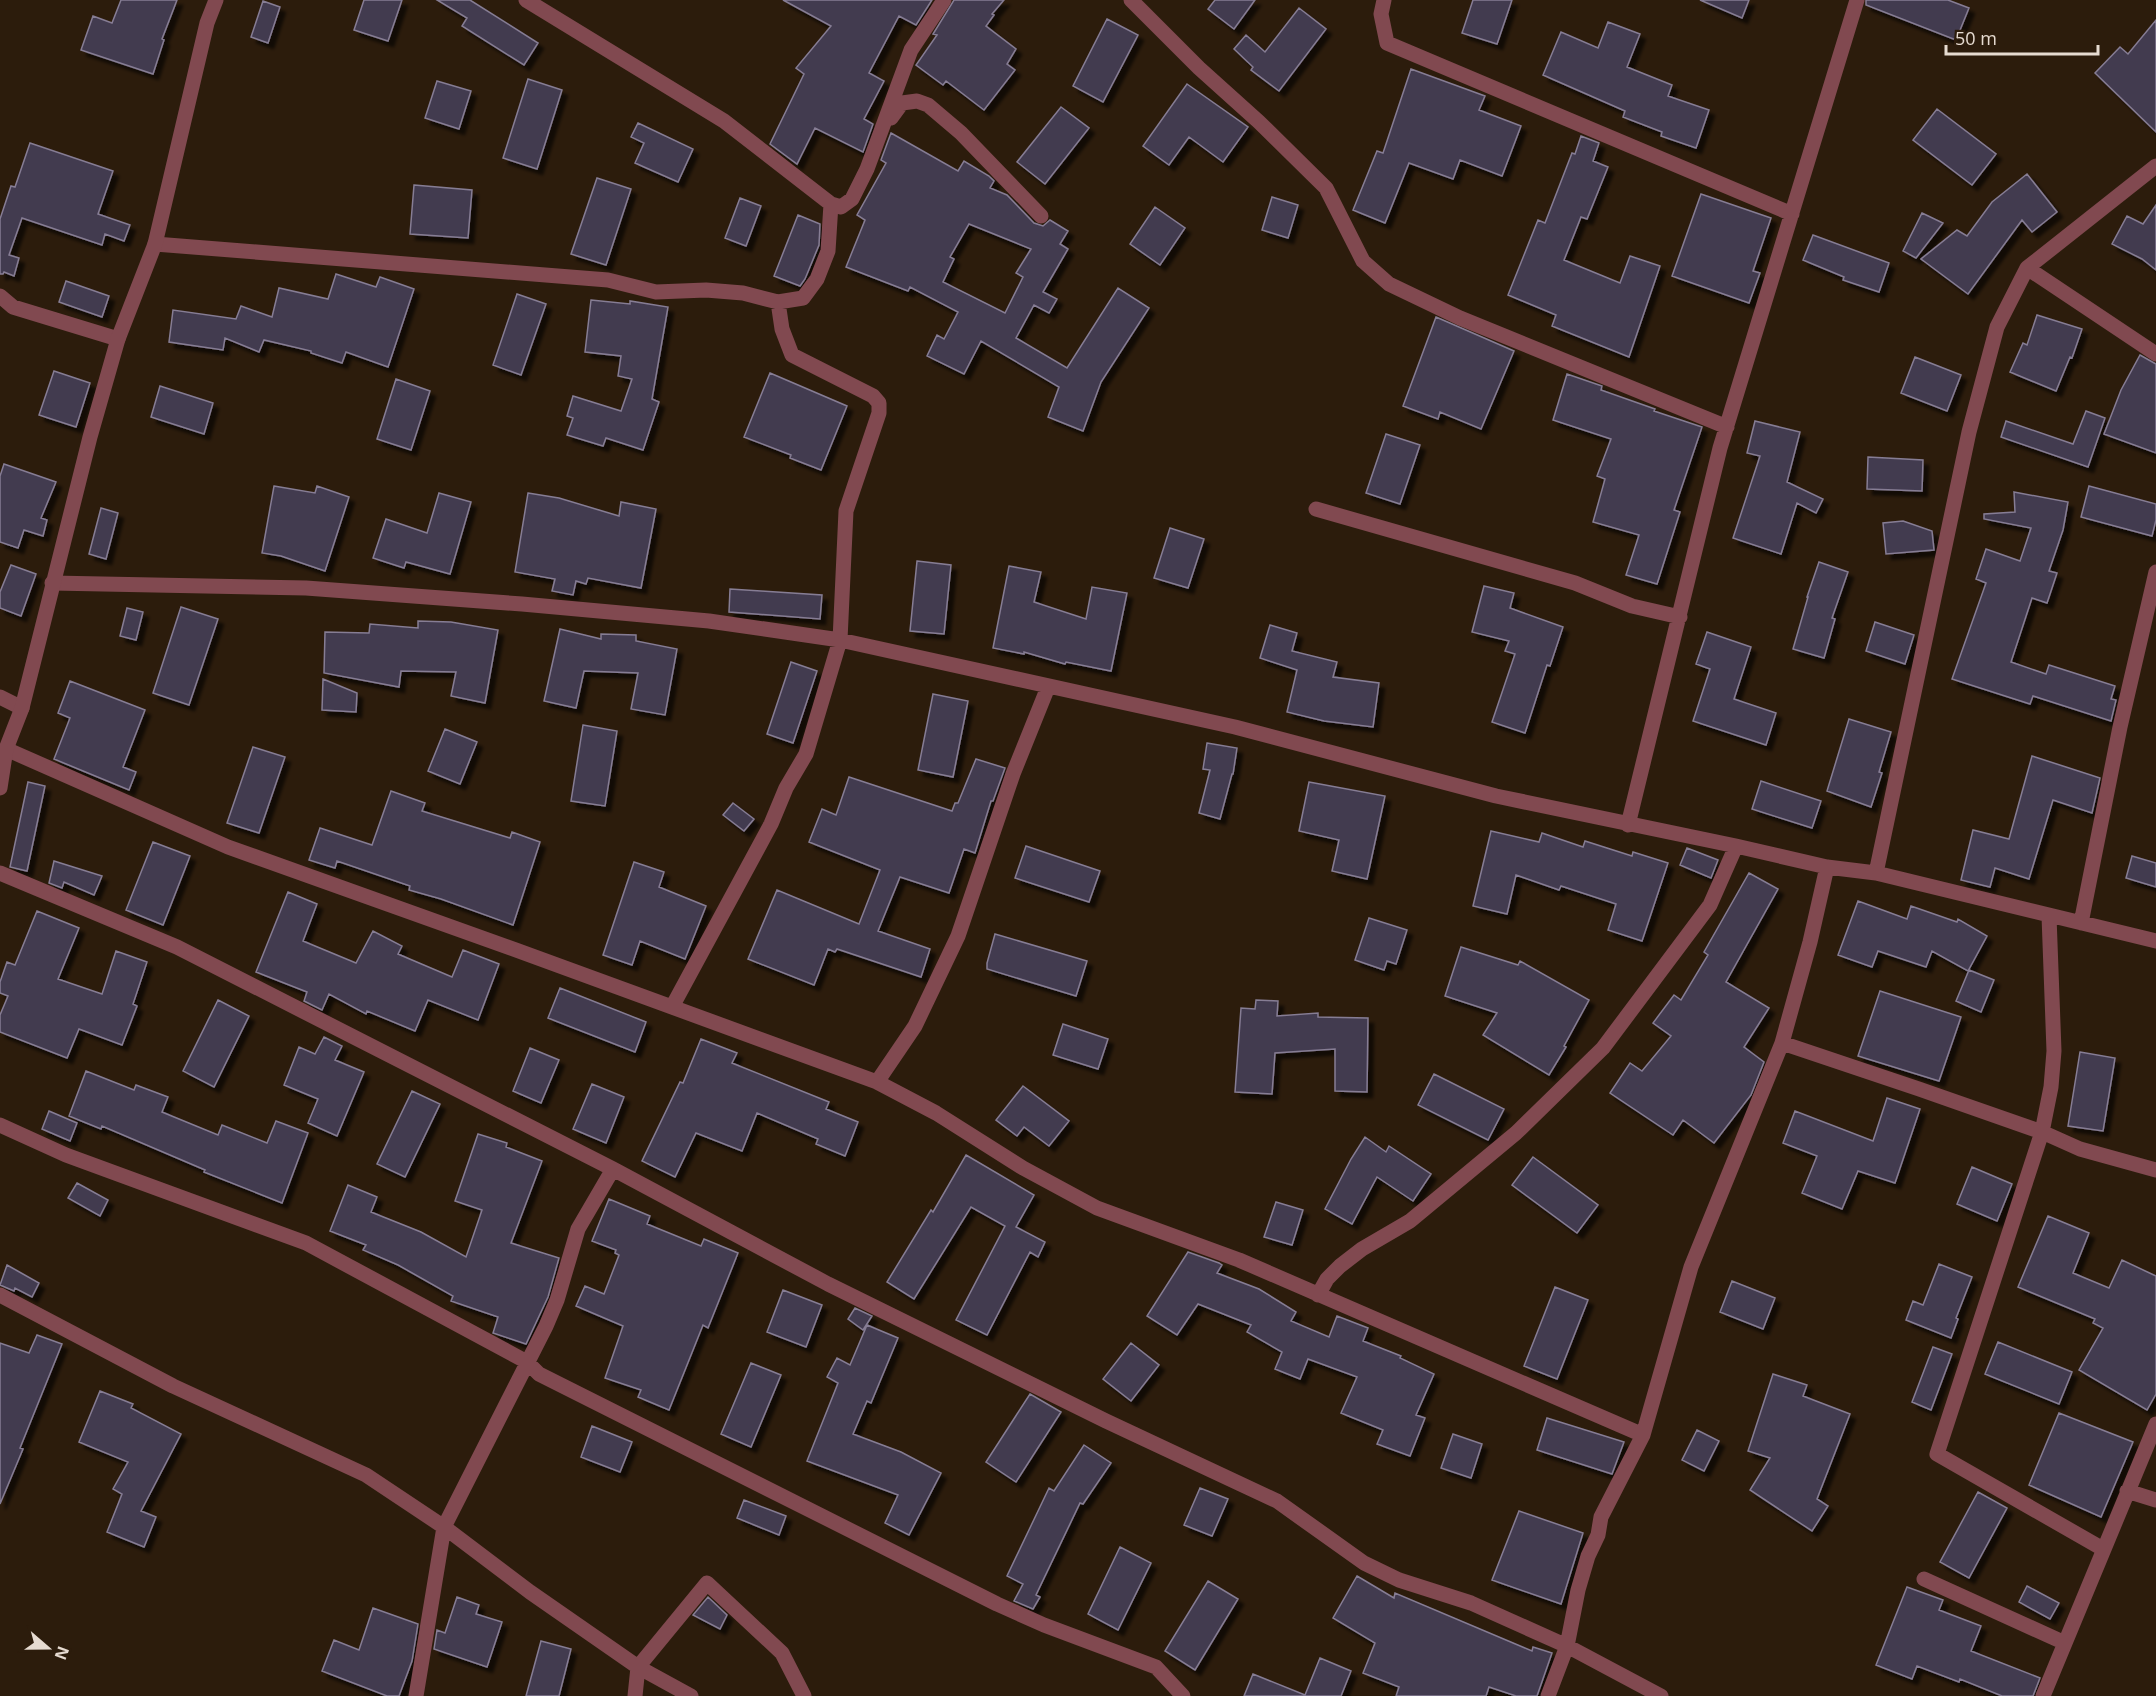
<svg xmlns="http://www.w3.org/2000/svg" width="2156" height="1696" font-family="'Open Sans',sans-serif">
  <style>
    .building { fill: #433b50; stroke: #867d94; stroke-width: 1.5; fill-rule: evenodd; filter: url(#shadow) }
    .lines { fill: none; stroke-linecap: round; stroke-linejoin: round }
    .minor { stroke: #814950; stroke-width: 15 }
    .tertiary { stroke: #814950; stroke-width: 15 }
  </style>
  <defs>
    <filter id="shadow"><feDropShadow dx="5.5" dy="5.5" stdDeviation="1.5" flood-color="#0009"/></filter>
  </defs>
  <rect width="100%" height="100%" fill="#2c1c0c"/>
  <path class="building" d="M121,0H177L162,39L164,40L153,74L81,50L93,16L112,23Z
    M364,0H402L388,41L354,30Z
    M437,0H470L538,43L524,65L462,26L467,18Z
    M783,0H932L916,25L899,16L869,73L884,81L864,119L873,124L863,152L815,128L797,164L770,144L804,74L796,68L831,26Z
    M954,0H1004L992,14L994,15L986,26L1016,49L1007,64L1015,70L984,110L946,81L943,85L916,65L937,35L933,34Z
    M1215,0H1255L1234,29L1208,9Z
    M1473,0H1512L1497,44L1462,33Z
    M1700,0H1749L1742,18Z
    M1866,0H1948L1969,8L1956,40L1866,5Z
    M263,1L280,7L268,43L251,37Z
    M1299,8L1326,29L1279,91L1251,70L1253,67L1234,49L1246,35L1265,52Z
    M1107,19L1138,35L1103,102L1073,86Z
    M2156,20V132L2095,73L2120,47L2128,54Z
    M1608,22L1640,34L1627,67L1672,85L1668,96L1709,110L1696,148L1661,136L1662,132L1623,117L1625,111L1543,75L1561,32L1598,48Z
    M1411,69L1485,96L1479,110L1521,126L1502,176L1460,160L1453,179L1409,163L1385,223L1353,210L1377,151L1383,153Z
    M528,79L562,90L537,169L503,158Z
    M437,81L471,91L459,129L425,118Z
    M1187,84L1248,127L1223,162L1189,137L1169,165L1143,146Z
    M1061,107L1089,128L1045,184L1017,162Z
    M1937,109L1996,154L1972,185L1913,140Z
    M638,123L693,149L678,182L635,163L644,143L631,137Z
    M891,133L958,171L964,161L989,176L994,181L990,188L1007,195L1034,223L1043,226L1050,220L1068,231L1060,244L1068,249L1043,292L1057,299L1049,313L1034,305L1016,338L1067,368L1118,288L1149,308L1101,382L1083,431L1048,417L1059,387L981,341L964,374L927,356L937,335L944,339L958,312L910,287L908,291L846,267L865,220L857,215L886,163L881,160ZM969,224L1031,249L1016,273L1023,277L1005,313L943,282L954,259L950,257Z
    M1581,136L1599,143L1593,161L1608,167L1587,219L1581,217L1564,260L1620,283L1630,256L1660,266L1629,357L1552,326L1556,315L1508,295L1538,220L1545,223L1572,153L1575,154Z
    M30,143L113,171L98,214L130,225L124,241L105,234L102,245L22,218L9,255L19,258L14,276L4,272L3,274H0V219L11,186L15,187Z
    M2027,174L2057,212L2032,232L2022,220L1968,294L1921,259L1957,230L1967,236L1992,202Z
    M597,178L631,189L606,265L571,254Z
    M414,185L472,190L468,238L410,234Z
    M1701,194L1771,218L1753,271L1760,273L1749,303L1672,276Z
    M1272,197L1298,205L1288,238L1262,230Z
    M740,198L761,206L746,246L725,238Z
    M2156,205V270L2142,259L2112,244L2127,216L2143,224Z
    M1155,207L1185,228L1160,265L1130,244Z
    M1922,213L1943,223L1916,258L1903,251Z
    M798,215L820,224L819,245L805,279L800,286L774,276Z
    M1813,235L1889,263L1879,292L1843,280L1844,277L1803,260Z
    M336,274L376,287L380,277L414,289L388,367L346,352L342,363L311,353V351L264,340L259,352L225,338L223,350L169,342L173,310L236,319L241,306L272,317L279,288L328,299Z
    M66,281L109,296L102,317L59,302Z
    M517,294L546,304L521,375L493,365Z
    M591,300L630,304V301L668,307L652,399L659,402L643,450L606,438L603,446L567,435L573,418L567,416L573,396L621,411L632,379L618,376L621,356L585,352Z
    M2037,315L2082,329L2072,358L2070,357L2056,391L2010,372L2023,343L2027,345Z
    M1436,317L1514,351L1481,429L1440,412L1438,419L1403,406Z
    M2140,355L2156,364V453L2104,434L2121,390Z
    M1915,357L1961,375L1947,411L1901,393Z
    M54,371L90,383L76,427L39,415Z
    M770,373L847,406L821,470L790,458L791,455L744,437Z
    M1567,374L1602,386L1601,390L1655,409L1654,411L1702,427L1674,510L1680,512L1657,584L1626,575L1639,535L1593,522L1605,479L1597,476L1611,439L1553,420Z
    M396,379L430,391L411,450L377,439Z
    M160,386L213,403L204,434L151,417Z
    M2086,411L2105,418L2088,467L2001,437L2006,421L2073,444Z
    M1755,421L1800,432L1787,482L1823,499L1816,513L1797,503L1781,554L1733,538L1760,456L1747,453Z
    M1386,434L1420,445L1400,504L1366,493Z
    M1868,457L1923,460L1922,491L1867,489Z
    M4,464L56,482L41,518L47,520L43,536L24,530L18,548L0,542V476Z
    M274,486L315,493L317,486L349,497L325,571L281,556L262,553Z
    M2089,486L2156,504V520L2152,536L2081,517Z
    M2014,492L2068,502L2063,530L2049,571L2057,573L2047,603L2032,598L2011,662L2046,674L2049,665L2115,686L2111,699L2116,700L2111,721L2033,696L2030,704L1952,679L1986,583L1976,579L1986,549L2020,561L2031,528L1984,519V514L2015,512Z
    M439,493L471,502L450,574L406,562L404,568L373,558L386,519L427,533Z
    M528,493L559,498L619,516L621,502L656,509L641,588L588,578L586,584L576,581L573,595L552,591L555,579L515,572Z
    M101,508L118,513L106,559L89,554Z
    M1903,521L1932,531L1934,550L1886,554L1883,523Z
    M1170,528L1204,539L1188,588L1154,578Z
    M917,561L951,565L944,634L910,631Z
    M1819,562L1848,572L1832,618L1835,619L1824,658L1793,649L1808,597H1807Z
    M11,565L36,574L21,616L0,608V592Z
    M1009,566L1041,572L1034,602L1086,619L1092,587L1127,593L1111,671L1066,662L1065,664L1024,652V654L993,648Z
    M1484,586L1514,593L1510,608L1563,627L1550,666L1547,665L1525,733L1492,722L1515,654L1505,651L1509,641L1472,632Z
    M730,589L822,595L820,619L729,612Z
    M181,607L218,619L189,705L153,693Z
    M127,608L143,612L136,640L120,636Z
    M418,621L451,622L498,630L485,703L451,696L456,672L401,671L399,687L324,673L325,632L369,633L370,624L418,628Z
    M1875,622L1914,635L1905,664L1866,651Z
    M1270,625L1297,633L1292,651L1337,662L1333,677L1379,683L1373,727L1324,721L1287,712L1297,670L1260,658Z
    M560,629L601,639V634L636,635V641L677,649L665,715L631,709L638,673L584,671L576,708L544,701Z
    M1707,632L1751,647L1734,699L1776,713L1766,745L1693,721L1710,669L1696,664Z
    M791,662L817,671L793,743L767,734Z
    M323,679L357,693L356,712L322,710Z
    M70,681L145,710L123,767L136,772L129,790L54,759L70,718L58,713Z
    M933,694L968,701L953,777L918,770Z
    M1849,719L1891,732L1879,772L1882,773L1871,807L1827,791Z
    M583,725L617,731L605,806L571,801Z
    M445,729L477,742L460,784L428,771Z
    M1207,743L1237,748L1233,774H1232L1220,819L1199,813L1210,770L1203,769Z
    M253,747L285,757L259,833L227,823Z
    M2032,756L2100,778L2092,813L2053,800L2029,879L1995,868L1990,887L1961,880L1973,830L2009,839Z
    M976,759L1005,768L993,801H991L975,853L964,849L949,893L900,877L878,931L930,949L921,977L837,949L835,952L828,949L814,985L748,959L777,890L859,924L880,870L809,842L822,809L836,815L849,777L952,811L955,803H958Z
    M1761,781L1821,801L1812,828L1752,809Z
    M28,782L45,786L27,871L10,867Z
    M1309,782L1385,796L1367,879L1332,871L1339,840L1299,831Z
    M391,791L425,803L422,811L510,838L512,832L540,842L513,925L441,899L409,890L410,886L337,861L335,868L309,860L320,828L372,845Z
    M733,803L754,819L744,831L723,815Z
    M1491,831L1539,842L1542,833L1583,847L1585,841L1632,856L1633,852L1668,863L1642,941L1608,930L1616,904L1561,886L1559,890L1516,875L1507,914L1473,906Z
    M153,842L190,856L163,925L126,910Z
    M1026,846L1100,871L1089,902L1015,878Z
    M1687,848L1718,860L1711,878L1680,865Z
    M2132,856L2156,863V887L2126,878Z
    M54,861L102,876L94,895L64,882L62,888L49,883Z
    M634,862L664,872L659,887L706,906L685,959L640,941L632,965L603,955Z
    M1749,873L1778,889L1726,982L1769,1008L1744,1047L1764,1062L1751,1095L1714,1143L1683,1120L1673,1135L1610,1093L1630,1063L1642,1071L1671,1036L1653,1023L1674,995L1681,1000L1708,955L1704,952Z
    M288,892L317,904L303,941L356,963L373,931L402,946L398,954L452,977L463,950L499,964L478,1020L428,1000L415,1031L367,1011L366,1014L329,994L322,1010L304,1001L307,992L256,972Z
    M1858,901L1907,919L1911,906L1957,922L1958,919L1987,936L1968,971L1932,951L1926,967L1878,951L1872,967L1838,955Z
    M37,911L79,928L58,979L102,994L116,951L147,962L133,1004L137,1006L122,1045L79,1029L67,1058L0,1032V1015L8,996L0,993V982L7,962L15,965Z
    M1369,918L1407,930L1396,964L1387,961L1384,970L1355,960Z
    M995,934L1087,961L1076,996L987,969V963Z
    M1461,947L1518,965L1520,961L1589,1000L1564,1046L1566,1047L1549,1075L1483,1035L1497,1013L1445,996Z
    M1969,970L1994,980L1981,1012L1956,1001Z
    M560,988L646,1022L635,1052L548,1018Z
    M1880,991L1961,1017L1939,1081L1858,1056Z
    M218,1000L249,1016L214,1087L183,1071Z
    M1256,1000L1278,1001L1277,1016L1318,1013V1017L1368,1018L1367,1092L1335,1091V1049L1275,1053L1272,1094L1235,1092L1241,1008L1255,1009Z
    M1063,1024L1108,1039L1098,1069L1053,1055Z
    M324,1037L342,1046L335,1060L364,1072L337,1136L308,1123L318,1099L284,1085L299,1047L315,1054Z
    M701,1039L737,1053L732,1063L829,1102L826,1109L858,1122L845,1156L816,1144L818,1139L757,1113L742,1151L696,1133L675,1177L642,1161L680,1082L683,1083Z
    M530,1048L559,1060L541,1103L513,1091Z
    M2080,1052L2115,1058L2103,1131L2068,1126Z
    M86,1071L134,1090L136,1085L168,1097L162,1112L218,1135L222,1125L267,1143L276,1121L308,1133L282,1203L204,1172L205,1170L102,1126L101,1129L69,1116Z
    M1434,1074L1504,1109L1488,1140L1418,1105Z
    M592,1084L624,1097L606,1143L573,1129Z
    M1023,1086L1069,1121L1049,1146L1024,1127L1017,1136L996,1120Z
    M412,1091L440,1104L405,1177L377,1164Z
    M1887,1098L1920,1109L1895,1183L1858,1171L1842,1209L1802,1193L1817,1156L1783,1143L1795,1111L1873,1141Z
    M49,1111L77,1123L70,1141L42,1129Z
    M478,1134L507,1143L506,1147L542,1161L511,1243L559,1258L548,1297L526,1344L493,1333L498,1317L451,1301L453,1296L398,1265L363,1250L366,1245L330,1231L348,1185L377,1197L371,1212L421,1232L466,1257L482,1210L455,1201Z
    M1365,1137L1386,1152L1389,1146L1431,1174L1413,1201L1377,1177L1352,1224L1325,1209L1351,1159Z
    M966,1155L1034,1195L1016,1227L1045,1242L1038,1257L1030,1252L987,1335L956,1320L1005,1226L971,1207L914,1299L887,1282L931,1210L933,1212Z
    M1533,1157L1598,1205L1577,1233L1512,1185Z
    M1972,1167L2012,1184L1997,1221L1957,1204Z
    M77,1183L108,1200L100,1216L68,1198Z
    M609,1199L650,1216L647,1224L701,1246L704,1239L738,1253L708,1328L703,1325L669,1410L638,1397L641,1390L605,1378L623,1326L576,1306L585,1286L604,1294L619,1255L615,1253L616,1250L592,1241Z
    M1276,1202L1303,1210L1292,1245L1264,1237Z
    M2048,1216L2089,1233L2073,1273L2109,1288L2122,1260L2156,1276V1394L2147,1410L2079,1370L2103,1328L2093,1323L2095,1319L2018,1287Z
    M1188,1252L1219,1263L1222,1265L1217,1273L1259,1289L1296,1312L1291,1321L1329,1337L1337,1316L1368,1328L1363,1341L1401,1356L1400,1358L1434,1374L1416,1415L1425,1418L1410,1456L1377,1444L1383,1430L1341,1413L1357,1377L1308,1359L1300,1379L1275,1369L1282,1352L1247,1332L1251,1325L1198,1304L1177,1335L1147,1316Z
    M1939,1264L1972,1277L1956,1318L1958,1319L1951,1338L1906,1320L1913,1301L1923,1305Z
    M7,1265L39,1283L32,1297L15,1288L14,1291L0,1285Z
    M1732,1281L1775,1298L1763,1329L1720,1312Z
    M1555,1287L1588,1300L1557,1379L1524,1366Z
    M783,1290L822,1305L806,1347L767,1332Z
    M855,1308L872,1316L863,1330L848,1319Z
    M867,1325L898,1338L871,1403L867,1401L853,1434L901,1452L941,1473L909,1535L885,1523L898,1495L807,1461L838,1383L827,1377L837,1358L850,1365Z
    M37,1335L62,1344L20,1448L23,1449L0,1504V1343L29,1353Z
    M1998,1342L2072,1372L2059,1404L1985,1374Z
    M1131,1343L1159,1365L1131,1401L1103,1379Z
    M1933,1347L1952,1354L1931,1410L1912,1402Z
    M751,1363L781,1375L751,1447L721,1434Z
    M1773,1374L1807,1385L1803,1396L1850,1414L1817,1499L1828,1506L1812,1531L1750,1490L1770,1458L1748,1451Z
    M100,1391L133,1404L131,1408L181,1434L141,1511L156,1517L144,1547L107,1532L122,1494L113,1489L128,1462L79,1442Z
    M1030,1394L1061,1412L1016,1482L986,1462Z
    M2059,1413L2133,1442L2101,1517L2029,1485Z
    M1547,1418L1624,1442L1612,1474L1537,1450Z
    M592,1426L632,1442L620,1472L581,1457Z
    M1697,1430L1719,1441L1704,1471L1682,1460Z
    M1453,1434L1482,1444L1471,1478L1441,1468Z
    M1084,1445L1111,1463L1083,1504L1080,1503L1036,1595L1040,1597L1033,1609L1014,1601L1023,1584L1007,1576L1049,1488L1054,1491Z
    M1200,1488L1228,1499L1212,1536L1184,1525Z
    M1978,1492L2007,1508L1969,1578L1940,1562Z
    M744,1500L786,1516L779,1535L737,1518Z
    M1519,1511L1583,1533L1561,1604L1492,1580Z
    M1120,1547L1151,1563L1118,1630L1088,1614Z
    M1357,1576L1394,1598L1395,1593L1532,1651L1533,1647L1552,1653L1537,1696H1516L1489,1687L1486,1696H1396L1399,1687L1363,1673L1375,1643L1333,1618Z
    M1208,1581L1238,1599L1195,1670L1165,1651Z
    M2027,1586L2059,1603L2050,1619L2019,1602Z
    M1907,1587L1943,1600L1939,1610L1981,1626L1971,1651L2040,1678L2033,1696H2002L1960,1679L1959,1682L1917,1666L1912,1679L1876,1665Z
    M457,1597L479,1605L476,1614L502,1622L487,1667L434,1649L437,1630L445,1633Z
    M708,1597L727,1615L720,1629L693,1615Z
    M373,1608L418,1624L412,1661L399,1696H387L322,1671L334,1640L359,1650Z
    M541,1641L571,1649L559,1696H526Z
    M1320,1658L1351,1671L1341,1696H1244L1253,1674L1305,1695Z"/>
  <g class="lines">
    <path class="minor" d="M526,0L724,121L831,204L841,207L852,199L867,169L911,50L944,0
      M1131,0L1199,68L1259,122L1326,188L1363,261L1389,284L1460,318L1727,427
      M1384,0L1381,14L1387,43L1792,214
      M891,118L902,103L917,101L928,105L961,133L1041,216
      M155,244L608,280L656,292L706,290L743,293L778,302L803,298L817,279L828,251L831,204
      M2027,268L2156,354
      M0,296L13,307L118,339
      M1316,509L1575,583L1632,606L1680,617
      M52,583L306,588L522,604L709,621L840,640L1235,727L1496,796L1736,846L1827,867L1876,873L2156,941
      M0,697L22,708
      M6,749L228,847L516,950L877,1082L936,1113L1023,1168L1097,1208L1239,1260L1643,1435
      M1628,825L1720,448L1857,0
      M0,873L177,947L613,1169L828,1284L1106,1421L1277,1501L1364,1563L1399,1580L1471,1603L1567,1646L1661,1696
      M1876,873L1969,432L1997,327L2027,268L2156,166
      M2049,916L2054,1051L2051,1087L2042,1132L2080,1149L2156,1170
      M2081,923L2120,727L2156,572
      M672,1007L771,824L786,788L806,754L840,640L846,511L879,413V403L873,396L792,355L782,329L778,302
      M1782,1043L1919,1089L2042,1132L1937,1454L2103,1549
      M877,1082L915,1026L958,936L1013,774L1048,687
      M0,1125L66,1155L306,1243L527,1362L539,1374L997,1604L1044,1625L1156,1667L1183,1696
      M0,1295L173,1386L366,1475L444,1527L530,1592L638,1667L691,1696
      M1318,1295L1327,1279L1340,1266L1362,1249L1410,1221L1516,1133L1603,1048L1710,905L1736,846
      M2127,1491L2156,1500
      M1924,1579L2065,1643
      M416,1696L444,1527L546,1326L557,1300L578,1229L613,1169
      M635,1696L638,1667L707,1583L782,1653L804,1696
      M1548,1696L1567,1646L1578,1590L1588,1556L1598,1535L1601,1517L1643,1435L1691,1267L1782,1043L1810,942L1827,867
      M2043,1696L2156,1424"/>
    <path class="tertiary" d="M0,788L6,749L22,708L90,437L118,339L155,244L207,23L216,0"/>
  </g>
  <g transform="translate(48 1648) rotate(110)" stroke="#2c1c0c" stroke-width="4.5" paint-order="stroke">
  <path d="M0-4.5L10 22L0 15L-10 22Z" fill="#e6dbd1"/>
  <text y="-9" font-size="16" font-weight="bold" text-anchor="middle" fill="#e6dbd1">N</text>
  </g>
  <path d="M1946 45v9h152v-9" fill="none" stroke="#e6dbd1" stroke-width="3"/>
  <text x="1955" y="45" font-size="18" fill="#e6dbd1" stroke="#2c1c0c" stroke-width="4.5" paint-order="stroke">50 m</text>
</svg>
